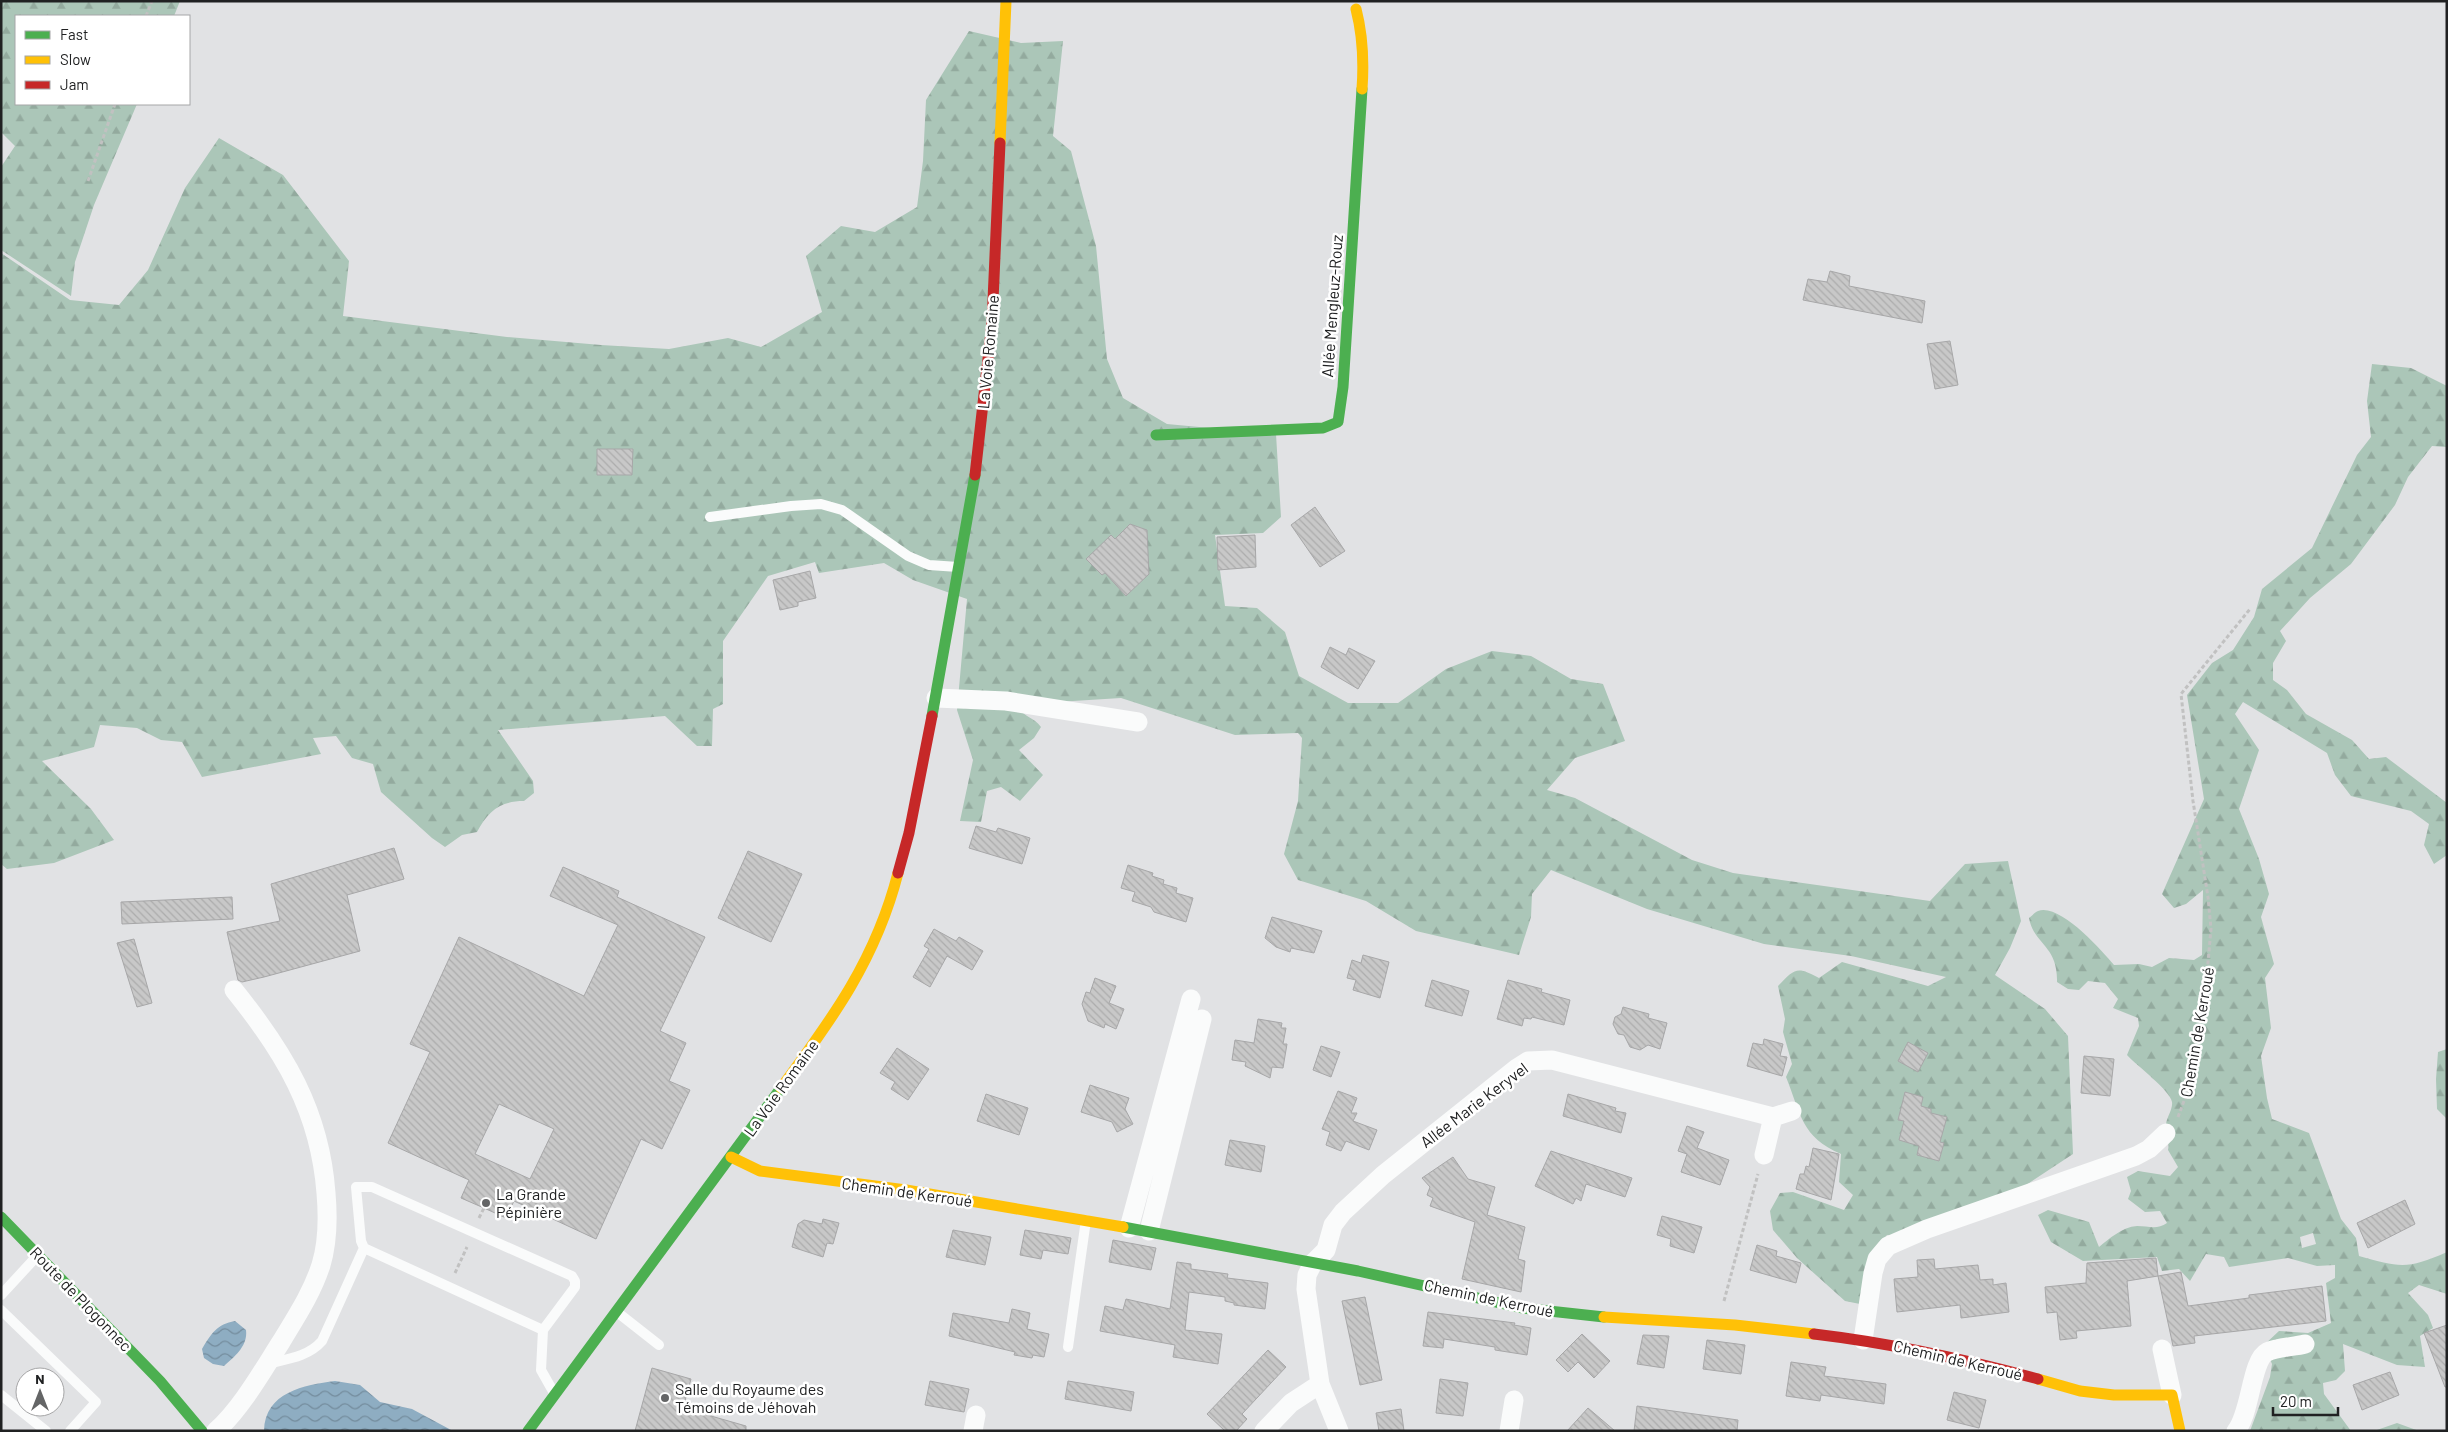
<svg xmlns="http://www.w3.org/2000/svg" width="2448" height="1432" font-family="Barlow,sans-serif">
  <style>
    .forest { fill: url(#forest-firs); fill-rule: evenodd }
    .water { fill: url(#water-waves) }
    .building { fill: url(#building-back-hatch); stroke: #a7a7a8; fill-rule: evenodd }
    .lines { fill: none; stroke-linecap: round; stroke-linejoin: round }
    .path { stroke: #c1c1c1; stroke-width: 3; stroke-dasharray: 4 2.5; stroke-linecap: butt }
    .lane { stroke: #fafbfb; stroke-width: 10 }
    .street { stroke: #fafbfb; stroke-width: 19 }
    .fast { stroke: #4caf50; stroke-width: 11 }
    .slow { stroke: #ffc107; stroke-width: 11 }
    .jam { stroke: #c62828; stroke-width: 11 }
    .poi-dot { fill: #646566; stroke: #fff; stroke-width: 2 }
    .labels { text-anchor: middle; stroke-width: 5; stroke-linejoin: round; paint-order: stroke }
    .street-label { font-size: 16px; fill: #202122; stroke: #fff }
    .poi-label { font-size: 16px; fill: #202122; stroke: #fff; text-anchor: start }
  </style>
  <defs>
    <pattern id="forest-firs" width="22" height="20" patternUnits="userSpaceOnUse" patternTransform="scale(1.25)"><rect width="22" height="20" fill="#abc6b8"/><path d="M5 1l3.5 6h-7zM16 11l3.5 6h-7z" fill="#93aa9e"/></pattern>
    <pattern id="water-waves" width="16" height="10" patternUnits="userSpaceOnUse" patternTransform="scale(1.25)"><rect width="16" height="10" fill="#8eadc2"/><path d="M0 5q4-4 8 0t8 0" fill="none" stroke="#748c9d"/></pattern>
    <pattern id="building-back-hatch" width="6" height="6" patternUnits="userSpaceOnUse" patternTransform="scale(1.25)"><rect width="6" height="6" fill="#c8c8c8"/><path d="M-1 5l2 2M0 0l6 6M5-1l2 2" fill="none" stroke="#acacac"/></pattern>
  </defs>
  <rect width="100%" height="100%" fill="#e1e2e4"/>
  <path class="forest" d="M1,1H180L174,16H16V104H137L94,205L75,262L71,296L1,250V167L15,146L1,132Z
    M969,31L1021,43L1063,41L1053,136L1071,151L1096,246L1107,359L1123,398L1167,424L1276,434L1281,517L1263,533L1215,535L1225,606L1257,608L1285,632L1299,676L1348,703H1398L1446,669L1492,651L1531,656L1571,679L1603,684L1625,741L1575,758L1547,790L1575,798L1692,860L1733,873L1930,901L1965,864L2008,861L2021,921L2010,948L1995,975L2045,1009L2068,1036L2073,1154L2017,1191L1900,1236L1887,1235L1871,1255L1860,1304L1845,1301L1797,1258L1773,1230L1770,1211L1780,1193L1793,1192L1844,1210L1853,1195L1839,1182L1841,1154C1801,1137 1801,1114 1786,1077L1792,1064L1783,1032L1785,1019L1778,986C1795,968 1797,966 1819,978L1842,962L1928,986L1946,977L1851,956L1764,944L1647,909L1551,870L1532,894L1531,917L1519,955L1416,931L1366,901L1298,880L1284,854L1298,801L1302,738L1298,733L1235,735L1121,698L1057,702L1019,708C1025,718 1034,717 1041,727L1034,738L1019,750L1043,775L1020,801L1001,787L987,791L981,822L960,821L973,760L957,710L967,599L913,580L884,563L819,573L815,562L768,576L723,641V704L713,709L712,746H697L665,716L498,730L533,781L534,793L524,801C500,801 488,811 477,832L462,835L445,847L432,838L381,792L373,764L352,758L336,736L313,738L321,754L202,777L182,742L161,740L137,728L100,725L94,747L42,761L91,809L114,840L54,863L7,869L1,864V253L70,300L119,305L148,270L185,188L219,138L283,175L349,261L343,316L507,337L601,345L669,349L728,338L761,347L822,312L806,256L841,226L875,232L917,207L923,161L926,100Z
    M2372,364L2411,368L2447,386V447L2432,446L2408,477L2395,505L2351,564L2310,598L2280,631L2286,641L2273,663V680L2287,690L2306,714L2352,740L2369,759L2386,757L2447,803V855L2434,864L2424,845L2429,824L2411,811L2351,796L2335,775L2327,753L2243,702L2235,714L2259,750L2239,809L2259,859L2269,894L2261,917L2274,964L2265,978L2271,1028L2261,1056L2267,1098L2272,1119L2309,1133L2341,1219L2356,1238L2359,1256C2399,1267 2407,1270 2447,1252V1294L2419,1285L2408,1293L2428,1315L2433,1328L2420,1336L2425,1367L2397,1365L2343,1344L2345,1371L2336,1380L2323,1383L2324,1394L2351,1431H2250L2270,1377L2272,1364L2264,1345L2279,1331L2308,1333L2331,1323L2326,1283L2335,1278V1265L2317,1266L2288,1258L2229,1267L2224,1257L2206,1254L2190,1281L2179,1269L2162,1271L2157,1257L2083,1261L2051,1242L2038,1215L2048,1210L2089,1222L2099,1247C2109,1239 2122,1227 2137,1226C2149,1226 2157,1230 2167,1223L2160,1211L2145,1212L2128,1199L2131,1191L2127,1177L2138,1171L2170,1176L2178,1167L2168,1150C2170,1141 2165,1133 2166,1124C2167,1117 2173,1109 2172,1102C2170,1090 2137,1066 2127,1055L2139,1026L2138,1018L2113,1008L2118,999L2105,983L2088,981L2079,990L2068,989L2057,982C2058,945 2034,945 2029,918C2032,916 2035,912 2038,911C2060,903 2101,950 2114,965L2139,964L2152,967L2169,958L2194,960L2202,955L2203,890L2186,904L2174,908L2162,894L2204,799L2187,695L2212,663L2233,650L2254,617L2262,589L2312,548L2357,455L2371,437L2367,401ZM2313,1233L2316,1244L2302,1248L2300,1237Z
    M2447,1049V1119L2437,1109L2436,1079L2438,1052Z
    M2397,1423L2419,1431H2374Z"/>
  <path class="water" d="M235,1321L246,1330C248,1346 235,1356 224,1366L213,1364L204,1358L202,1349C211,1334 217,1324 235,1321Z
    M335,1381L360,1385L380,1402L412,1409L453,1431H264C265,1392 304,1385 335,1381Z"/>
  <path class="building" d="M1830,271L1850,276L1849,286L1925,301L1922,323L1803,300L1808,279L1827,282Z
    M1950,341L1958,385L1935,389L1927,344Z
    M597,449H633L632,475H597Z
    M1315,507L1345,551L1320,567L1291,525Z
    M1130,524L1147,530L1149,574L1126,596L1105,573L1102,575L1086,559L1111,535L1115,539Z
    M1255,535L1256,567L1218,570L1217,537Z
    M810,571L816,598L798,602V606L780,610L773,580Z
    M1330,647L1346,655L1349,648L1375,661L1358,689L1321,667Z
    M976,826L996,832L998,828L1030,838L1022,864L969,848Z
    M394,848L404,879L347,895L360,951L264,977L242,982L238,980L227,932L280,921L271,884Z
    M748,851L802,874L771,942L718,918Z
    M1128,865L1153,873L1152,876L1164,880L1163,884L1177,888L1176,893L1193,898L1186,922L1154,912L1151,907L1132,901L1135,892L1121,888Z
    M563,867L619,891L617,897L705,937L660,1031L686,1043L669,1081L690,1090L662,1149L641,1139L596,1239L514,1201L506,1218L484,1208L461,1198L469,1180L388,1143L430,1052L410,1044L459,937L584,996L618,925L550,896ZM499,1104L554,1129L530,1179L475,1154Z
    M232,897L233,919L122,924L121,902Z
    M1272,917L1322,931L1314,953L1291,948L1290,952L1276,947L1265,938Z
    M934,929L956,941L959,937L983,951L972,970L947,956L930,987L913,977L929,949L924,946Z
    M134,939L152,1003L137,1007L117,943Z
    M1363,955L1389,962L1380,998L1353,990L1356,980L1347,978L1352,960L1361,963Z
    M1095,978L1116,986L1109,1003L1124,1009L1116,1029L1105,1024L1104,1028L1088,1021L1082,1004L1086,992L1090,993Z
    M1432,980L1469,991L1462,1016L1425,1006Z
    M1508,980L1542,989L1541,992L1570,1000L1564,1025L1532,1017L1531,1019L1524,1018L1522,1026L1497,1019Z
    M1623,1007L1649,1014L1648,1018L1667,1023L1660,1049L1648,1045L1640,1050L1630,1047L1624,1035L1618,1034L1613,1024L1615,1017L1621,1014Z
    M1258,1019L1282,1023L1281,1028H1286L1283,1044H1287L1283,1068L1272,1067L1270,1078L1245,1066L1246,1062L1232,1060L1235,1040L1254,1043Z
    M1764,1039L1783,1044L1780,1056L1787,1057L1782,1076L1747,1066L1753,1043L1763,1045Z
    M1908,1042L1928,1053L1918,1072L1898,1061Z
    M1321,1046L1340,1052L1331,1077L1313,1070Z
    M897,1048L929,1069L908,1100L891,1089L895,1082L880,1073Z
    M2084,1056L2114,1059L2110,1096L2081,1093Z
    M1090,1085L1129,1098L1125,1109L1133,1124L1117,1132L1112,1122L1081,1112Z
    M1338,1091L1357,1098L1351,1113H1357L1353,1121L1377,1130L1369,1150L1346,1141L1341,1151L1326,1145L1330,1132L1322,1129Z
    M1905,1092L1923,1097L1921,1106L1931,1109V1113L1947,1117L1940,1142L1944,1143L1939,1161L1917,1155L1919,1146L1899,1140L1904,1121L1898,1120Z
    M986,1094L1028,1108L1019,1135L977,1121Z
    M1568,1094L1616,1108L1615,1111L1626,1113L1621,1133L1563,1116Z
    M1687,1126L1704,1132L1697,1148L1729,1160L1720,1185L1681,1172L1687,1154L1678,1151Z
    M1230,1140L1265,1146L1261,1172L1225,1165Z
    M1813,1148L1839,1154L1831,1200L1796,1189L1800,1174H1804L1806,1166L1809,1167Z
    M1551,1151L1632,1178L1625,1197L1586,1184L1581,1201L1576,1198L1573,1204L1535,1186Z
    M1453,1157L1468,1179L1495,1187L1487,1215L1525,1227L1518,1259L1525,1261L1521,1292L1462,1279L1475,1222L1430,1206L1433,1198L1427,1195L1430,1187L1422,1178Z
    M2405,1200L2415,1224L2368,1248L2357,1223Z
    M1662,1216L1702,1227L1694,1253L1670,1246L1671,1239L1657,1235Z
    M823,1219L839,1223L833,1244L827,1243L823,1257L792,1247L798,1224L804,1220L822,1224Z
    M953,1230L991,1237L985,1265L946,1257Z
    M1025,1230L1071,1238L1068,1254L1043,1250L1041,1259L1020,1255Z
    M1113,1240L1156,1248L1151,1270L1109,1262Z
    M1757,1245L1777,1251L1776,1256L1801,1263L1796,1283L1750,1270Z
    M2156,1258L2158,1276L2181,1272L2188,1306L2249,1298V1295L2322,1286L2326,1321L2194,1336L2195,1343L2173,1346L2158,1276L2127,1281L2131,1326L2076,1331L2077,1338L2060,1340L2057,1312L2047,1313L2045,1287L2086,1283L2087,1263Z
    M1934,1259L1935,1269L1978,1265L1980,1280L1993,1279V1285L2006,1283L2009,1312L1961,1318L1960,1305L1897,1312L1894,1279L1918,1277L1917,1260Z
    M1177,1262L1191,1264V1269L1228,1274L1227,1278L1268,1283L1265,1309L1234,1305V1303L1225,1301V1297L1189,1292L1185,1330L1222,1334L1218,1364L1173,1357L1175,1345L1100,1331L1105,1306L1123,1310L1126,1299L1170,1309Z
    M1365,1297L1382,1380L1360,1385L1342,1301Z
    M1012,1309L1030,1313L1027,1329L1049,1334L1044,1357L1033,1355L1032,1358L1014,1355L1015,1352L949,1336L953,1313L1009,1323Z
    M1428,1312L1515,1323L1514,1325L1531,1328L1527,1355L1495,1350V1347L1444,1339L1443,1348L1423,1346Z
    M2447,1325V1387H2445L2424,1333Z
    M1582,1334L1610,1361L1594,1378L1578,1362L1568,1372L1556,1360Z
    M1643,1335L1669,1336L1664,1368L1637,1364Z
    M1707,1340L1745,1345L1741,1374L1703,1369Z
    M1268,1350L1286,1367L1242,1414L1247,1419L1236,1431H1225L1207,1414Z
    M1791,1362L1826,1367L1824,1376L1886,1384L1884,1404L1821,1395L1820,1401L1786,1396Z
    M652,1368L691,1379L683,1408L746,1426V1431H635Z
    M2390,1372L2399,1395L2362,1410L2353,1385Z
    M1440,1379L1468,1383L1463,1416L1436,1413Z
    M930,1381L969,1389L964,1412L925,1405Z
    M1068,1381L1134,1392L1131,1411L1065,1399Z
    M1954,1392L1986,1400L1979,1428L1947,1420Z
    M1637,1406L1738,1420L1737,1431H1634Z
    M1588,1408L1615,1431H1567Z
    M1401,1409L1404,1431H1379L1376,1413Z"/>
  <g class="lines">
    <path class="path" d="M146,16L152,1
      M88,181L115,104
      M2178,1117L2187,1093L2206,984L2211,929L2208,897L2193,801L2181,694L2250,609
      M479,1218L484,1208
      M455,1273L467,1247
      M1724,1301L1758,1174"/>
    <path class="lane" d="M710,517L791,506L821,504L842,510L908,556L929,565L958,567
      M1,1295L38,1255
      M1,1310L96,1402L70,1431
      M617,1312L659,1345
      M543,1330L541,1370L554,1393
      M1068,1347L1086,1220
      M267,1364C287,1359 308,1357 322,1341L364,1248L543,1330L575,1287V1281L572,1276L372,1187H356L361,1241L364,1248
      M1,1395L46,1431"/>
    <path class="street" d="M936,698L1006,701L1138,722
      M1764,1155L1773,1117
      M1129,1228L1191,999
      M1149,1231L1202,1019
      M1863,1340L1873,1273L1877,1259L1888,1246L1927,1229L2136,1156L2149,1149L2166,1133
      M2162,1349L2172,1395
      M216,1431C241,1409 263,1370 281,1342C296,1317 312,1293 321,1265C328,1242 328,1216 326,1193C320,1111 284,1052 234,990
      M973,1431L976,1415
      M1264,1431L1291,1403L1320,1384
      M1339,1431L1320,1384L1306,1289L1307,1275L1313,1263L1326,1250L1333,1225L1343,1212L1383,1175L1517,1068L1528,1061L1552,1060L1773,1117L1792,1111
      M1509,1431L1514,1400
      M2236,1431C2251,1413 2251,1360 2267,1352C2278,1347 2294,1347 2305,1344"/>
    <path class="fast" d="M1156,435L1323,428L1338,422L1343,387L1362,89
      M932,716L975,475
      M1,1217L160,1381L202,1431
      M1123,1227L1358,1271L1522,1308L1604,1317
      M528,1431L781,1088"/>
    <path class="slow" d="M1356,9C1363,36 1364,61 1362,89
      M1000,143L1006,1
      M781,1088C833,1018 876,959 898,873
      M731,1157L760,1171L906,1190L1123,1227
      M1604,1317L1735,1325L1814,1334
      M2038,1379L2080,1391L2114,1395H2172L2180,1431"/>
    <path class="jam" d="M975,475L992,323L1000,143
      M898,873L909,833L932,716
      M1814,1334C1890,1343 1964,1359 2038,1379"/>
  </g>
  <g class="poi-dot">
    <circle cx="486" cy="1203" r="5"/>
    <circle cx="665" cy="1398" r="5"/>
  </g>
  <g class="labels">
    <g class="street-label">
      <text transform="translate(1332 306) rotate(-86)" y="6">Allée Mengleuz-Rouz</text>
      <text transform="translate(988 352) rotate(-85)" y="6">La Voie Romaine</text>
      <text transform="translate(2197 1032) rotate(-80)" y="6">Chemin de Kerroué</text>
      <text transform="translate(781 1088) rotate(-54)" y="6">La Voie Romaine</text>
      <text transform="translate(1474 1105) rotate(-37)" y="6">Allée Marie Keryvel</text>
      <text transform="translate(907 1192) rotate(8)" y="6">Chemin de Kerroué</text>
      <text transform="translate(1489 1298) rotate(12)" y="6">Chemin de Kerroué</text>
      <text transform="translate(81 1299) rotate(46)" y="6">Route de Plogonnec</text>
      <text transform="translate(1958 1360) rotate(13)" y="6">Chemin de Kerroué</text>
    </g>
    <g class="poi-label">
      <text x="496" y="1200">La Grande<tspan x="496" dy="18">Pépinière</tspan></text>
      <text x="675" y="1395">Salle du Royaume des<tspan x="675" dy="18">Témoins de Jéhovah</tspan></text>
    </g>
  </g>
  <rect width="2448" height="1432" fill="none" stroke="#202122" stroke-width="5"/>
  <rect x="15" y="15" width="175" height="90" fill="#ffffff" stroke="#a6a6a7"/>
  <rect x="25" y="31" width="25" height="8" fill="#4caf50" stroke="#a6a6a7"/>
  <text x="60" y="40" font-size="15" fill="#202122">Fast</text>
  <rect x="25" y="56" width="25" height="8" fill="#ffc107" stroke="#a6a6a7"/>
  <text x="60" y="65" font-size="15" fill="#202122">Slow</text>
  <rect x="25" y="81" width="25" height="8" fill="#c62828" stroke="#a6a6a7"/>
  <text x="60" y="90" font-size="15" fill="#202122">Jam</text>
  <g transform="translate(40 1392)"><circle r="24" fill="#ffffff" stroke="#a6a6a7"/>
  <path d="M0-4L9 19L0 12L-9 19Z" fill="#646566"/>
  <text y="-8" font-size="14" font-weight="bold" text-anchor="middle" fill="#202122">N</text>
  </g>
  <path d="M2273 1407v8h65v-8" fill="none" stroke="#202122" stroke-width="2.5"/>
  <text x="2280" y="1407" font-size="15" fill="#202122" stroke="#ffffff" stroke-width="4" paint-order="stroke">20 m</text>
</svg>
